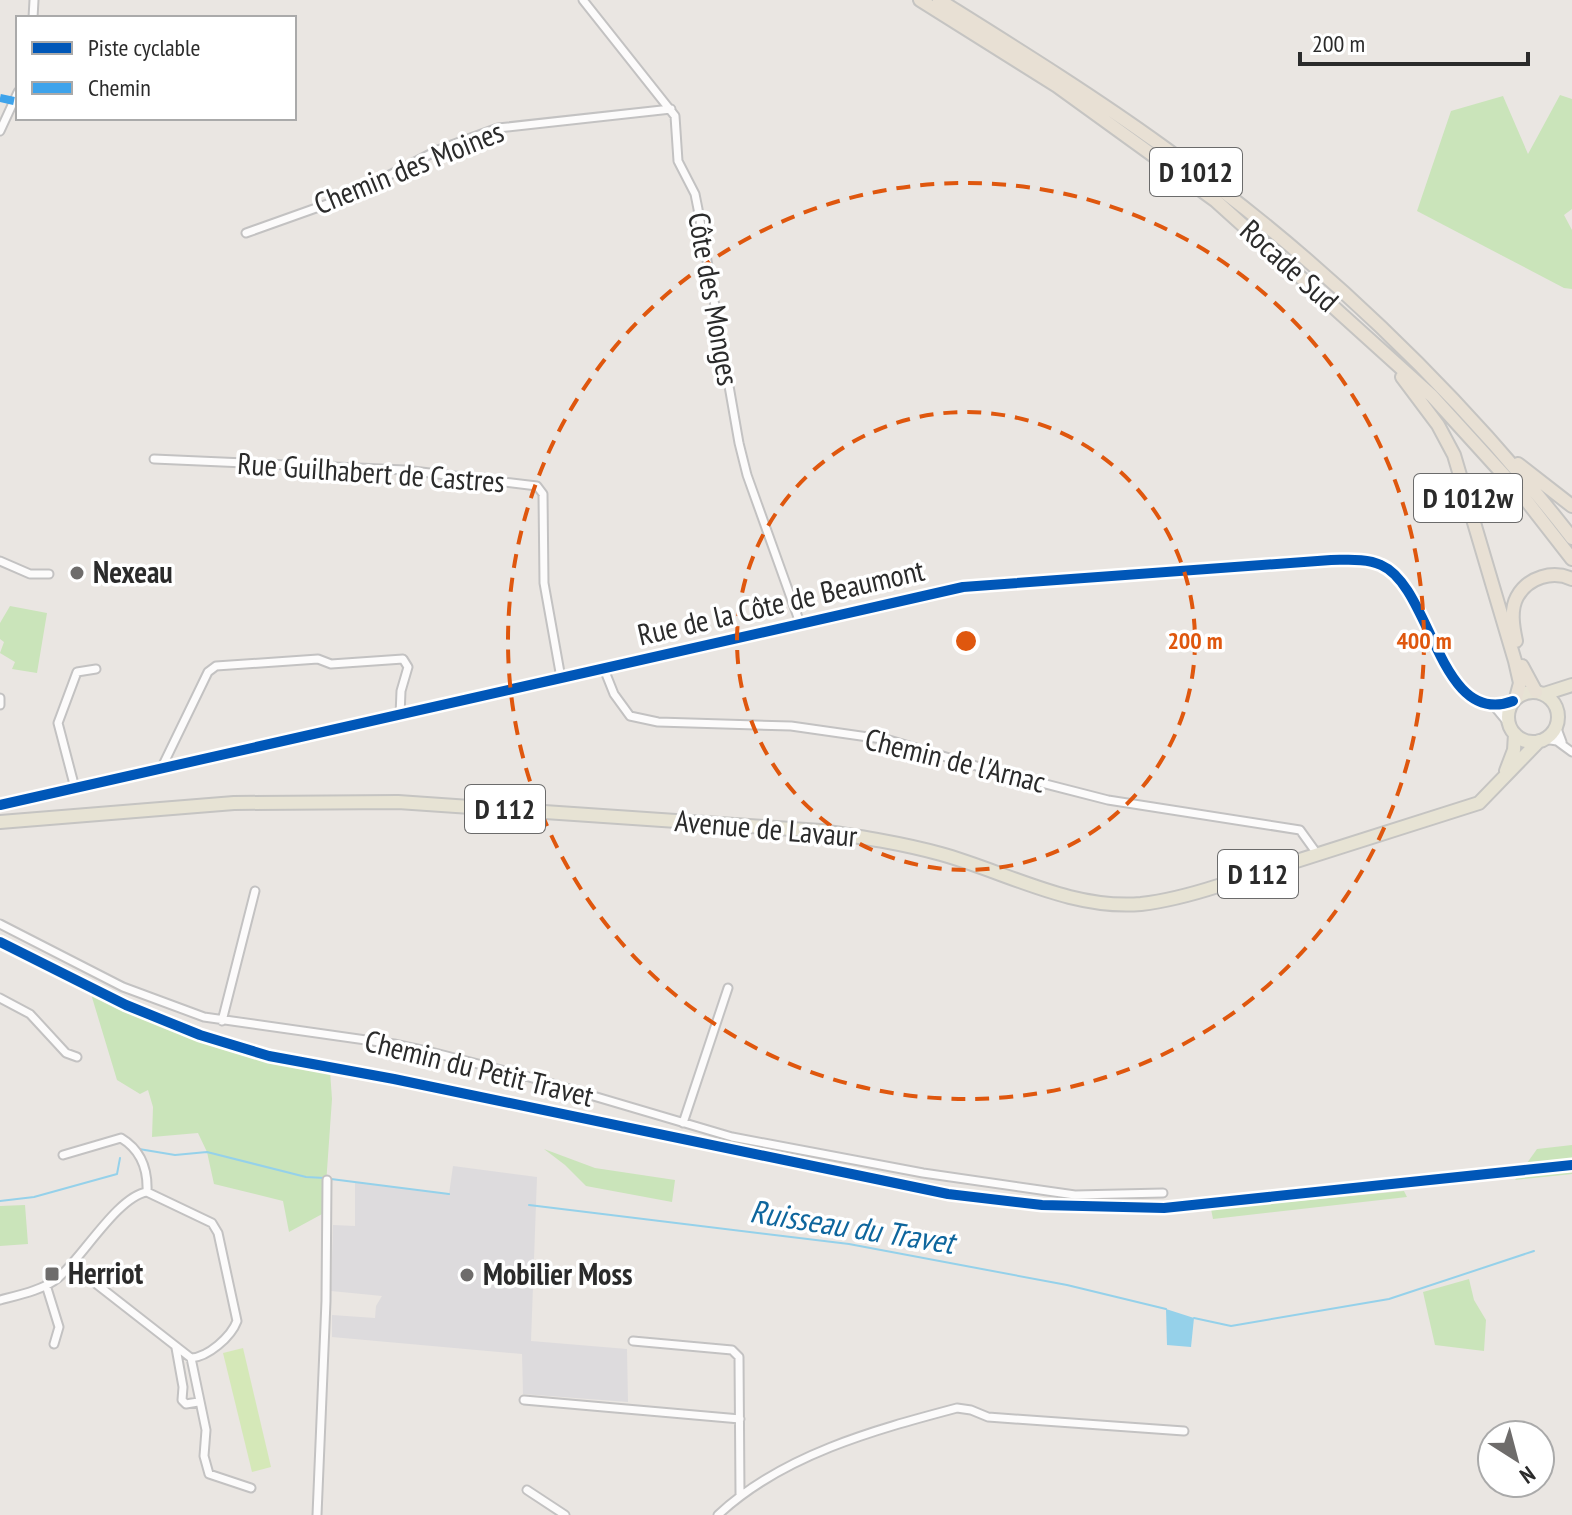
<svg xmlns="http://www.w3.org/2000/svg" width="1572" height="1515" font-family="'PT Sans Narrow',sans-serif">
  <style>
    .industrial { fill: #dddbdd }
    .green { fill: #cae4ba }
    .pitch { fill: #d5e8b8 }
    .water { fill: #95d1ea }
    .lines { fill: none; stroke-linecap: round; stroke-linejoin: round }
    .stream { stroke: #95d1ea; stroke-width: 2 }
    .minor-casing { stroke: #c3c2c2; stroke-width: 11 }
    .primary-casing { stroke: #c5c4c2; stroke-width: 16 }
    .trunk-casing { stroke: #c5c4c2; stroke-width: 16 }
    .minor { stroke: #fcfbfb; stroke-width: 7 }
    .primary { stroke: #e7e3d4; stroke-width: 12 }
    .trunk { stroke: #e8e0d4; stroke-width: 12 }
    .quiet { stroke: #3ea3eb; stroke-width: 8; stroke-dasharray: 16 8; stroke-linecap: butt }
    .cycleway-casing { stroke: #fff; stroke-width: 15 }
    .cycleway { stroke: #0057b8; stroke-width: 10 }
    .ring { fill: none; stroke: #df570e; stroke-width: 4; stroke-dasharray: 14 10 }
    .poi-dot { fill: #6e6c6b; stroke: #fff; stroke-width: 3 }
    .labels { text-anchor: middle; stroke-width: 7; stroke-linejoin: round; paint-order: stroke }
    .shield { fill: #fff; stroke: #6b6b6b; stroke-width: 2 }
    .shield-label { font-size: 28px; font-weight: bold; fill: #2b2b2b }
    .street-label { font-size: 30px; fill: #2b2b2b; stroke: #fff }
    .poi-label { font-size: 30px; font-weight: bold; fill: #2b2b2b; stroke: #fff; text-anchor: start }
    .water-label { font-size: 32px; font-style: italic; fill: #0e669d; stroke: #fff }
    .centre { fill: #df570e; stroke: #fff; stroke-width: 4 }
    .ring-label { font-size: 24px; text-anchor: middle; font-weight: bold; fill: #df570e; stroke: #fff; stroke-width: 7; stroke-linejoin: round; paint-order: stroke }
  </style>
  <rect width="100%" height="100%" fill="#eae6e2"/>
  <path class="industrial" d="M453,1166L537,1177L531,1341L627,1349L628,1402L523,1394L522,1354L332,1337V1315L375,1318L376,1306L382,1296L331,1291L333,1225L355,1226V1182L449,1194Z"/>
  <path class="green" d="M1560,95L1572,99V209L1564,215L1572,230V289L1564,288L1417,211L1451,111L1503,96L1528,154Z
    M10,606L47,613L37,673L12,669L15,662L0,653L4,642L0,639V623Z
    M91,994L198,1038L266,1059L330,1071L332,1099L324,1213L289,1232L283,1201L214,1184L207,1152L198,1133L152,1137L153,1107L148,1090L140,1094L117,1080Z
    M1572,1145V1174L1515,1180L1537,1149Z
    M544,1149L595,1168L675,1180L672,1202L586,1186L565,1165Z
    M1404,1191L1407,1197L1213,1219L1211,1209Z
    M25,1205L28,1244L0,1246V1206Z
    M1469,1279L1474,1300L1486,1320L1484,1351L1435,1345L1423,1292Z"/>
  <path class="pitch" d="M243,1348L271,1467L252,1472L223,1353Z"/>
  <path class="water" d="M1166,1309L1194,1318L1191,1347L1167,1345Z"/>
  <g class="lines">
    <path class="stream" d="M139,1149L175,1155L207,1152L306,1177L325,1178
      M331,1179L449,1194
      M0,1201L34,1197L117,1174L120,1158
      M529,1205L849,1244L1067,1285L1166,1309
      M1194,1318L1231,1326L1389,1299L1534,1251"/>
    <g class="minor-casing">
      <path id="minor" d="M583,0L675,116L678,161L695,194L698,209L739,443L747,475L800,623
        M33,18L34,0
        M0,131L18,92
        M246,233L347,197L438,150L498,128L671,109
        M154,459L405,470L537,486L543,494L544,583L561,678
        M0,561L30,574H49
        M604,669L614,694L630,716L658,722L791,726L889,740L983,768L1108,800L1300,830L1318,855
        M0,698V705
        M1494,706L1508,723
        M1556,726L1562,742
        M1544,739L1557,741L1572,752
        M161,769L208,672L216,666L318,659L331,664L403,659L408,667L401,691L400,715
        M75,788L58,723L77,672L96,669
        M0,805L963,587L1331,560C1347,560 1366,558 1381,565C1432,587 1439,729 1513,701
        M0,924L123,987L204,1017L394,1044L431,1052L529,1077L732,1137L923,1173L1075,1195L1163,1193
        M0,998L30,1014L66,1053L77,1057
        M222,1021L255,891
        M683,1123L728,988
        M63,1155L121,1138C141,1150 148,1170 147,1192
        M72,1265L191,1358L206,1430L204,1456L209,1474L251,1488
        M46,1285L59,1327L54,1344
        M0,1300C19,1295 43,1290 58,1278C82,1258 118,1196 147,1192L212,1223L218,1233L237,1321C231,1337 208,1357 191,1358
        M633,1341L732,1350L739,1357L740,1494
        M176,1348L183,1387L182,1400L186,1404L198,1402
        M524,1400L740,1419
        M527,1490L565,1515
        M317,1515L326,1301L327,1180
        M718,1515C782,1455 874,1430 957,1408L971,1410L988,1417L1184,1431"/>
    </g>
    <g class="primary-casing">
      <path id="primary" d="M1508 717a25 25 0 1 1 50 0a25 25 0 1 1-50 0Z
        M1544,694L1572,685
        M1506,771L1514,750L1515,734
        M0,822L234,803L398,802L821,831C861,837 901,843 941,854C1006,872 1071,910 1141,904C1167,901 1193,894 1218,886L1479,803L1539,741"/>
    </g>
    <g class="trunk-casing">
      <path id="trunk" d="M920,0L1057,86L1216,201L1432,396L1522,495L1572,559
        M939,0C1014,47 1090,94 1162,146C1315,255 1456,389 1572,538
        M1402,377L1438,425L1454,455L1515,661L1520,683L1516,698
        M1518,464L1572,506
        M1516,641C1513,627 1510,610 1517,597C1528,577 1553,570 1572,579
        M1522,666L1536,692"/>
    </g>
    <use href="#minor" class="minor"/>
    <use href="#primary" class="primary"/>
    <use href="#trunk" class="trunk"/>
    <path class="quiet" d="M0,98L14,101"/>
    <g class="cycleway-casing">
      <path id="cycleway" d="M0,805L963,587L1331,560C1347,560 1366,558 1381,565C1432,587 1439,729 1513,701
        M0,942L126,1005L200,1035L269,1056L394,1079L948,1194L1042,1205L1164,1208L1572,1165"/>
    </g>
    <use href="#cycleway" class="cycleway"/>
  </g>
  <g class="ring">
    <circle cx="966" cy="641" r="229"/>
    <circle cx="966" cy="641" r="458"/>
  </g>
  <g class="poi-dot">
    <circle cx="77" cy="573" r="8"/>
    <rect x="44" y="1266" width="16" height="16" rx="4"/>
    <circle cx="467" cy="1275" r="8"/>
  </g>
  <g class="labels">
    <g class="shield">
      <rect x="1150" y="148" width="92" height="48" rx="6"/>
      <rect x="1414" y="474" width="108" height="48" rx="6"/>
      <rect x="465" y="785" width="80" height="48" rx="6"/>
      <rect x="1218" y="850" width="80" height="48" rx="6"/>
    </g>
    <g class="shield-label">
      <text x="1196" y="182">D 1012</text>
      <text x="1468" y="508">D 1012w</text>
      <text x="505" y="819">D 112</text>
      <text x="1258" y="884">D 112</text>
    </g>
    <g class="street-label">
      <text transform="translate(409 168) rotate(-22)" y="10">Chemin des Moines</text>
      <text transform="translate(1289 266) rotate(42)" y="10">Rocade Sud</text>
      <text transform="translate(713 299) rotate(80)" y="10">Côte des Monges</text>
      <text transform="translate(371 473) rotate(4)" y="10">Rue Guilhabert de Castres</text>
      <text transform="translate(781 603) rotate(-13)" y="10">Rue de la Côte de Beaumont</text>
      <text transform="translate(955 761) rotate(14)" y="10">Chemin de l'Arnac</text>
      <text transform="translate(766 829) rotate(5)" y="10">Avenue de Lavaur</text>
      <text transform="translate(479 1069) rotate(14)" y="10">Chemin du Petit Travet</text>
    </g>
    <g class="poi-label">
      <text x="93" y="583">Nexeau</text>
      <text x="68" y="1284">Herriot</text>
      <text x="483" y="1285">Mobilier Moss</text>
    </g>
    <g class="water-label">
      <text transform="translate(852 1227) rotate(9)" y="11">Ruisseau du Travet</text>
    </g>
  </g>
  <circle cx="966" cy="641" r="12" class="centre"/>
  <g class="ring-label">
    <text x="1195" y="649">200 m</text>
    <text x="1424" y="649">400 m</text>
  </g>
  <rect x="16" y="16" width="280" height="104" fill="#ffffff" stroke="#aaaaaa" stroke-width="2"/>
  <rect x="32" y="42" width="40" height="12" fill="#0057b8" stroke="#aaaaaa" stroke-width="2"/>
  <text x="88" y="56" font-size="24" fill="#2b2b2b">Piste cyclable</text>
  <rect x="32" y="82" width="40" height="12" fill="#3ea3eb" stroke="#aaaaaa" stroke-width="2"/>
  <text x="88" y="96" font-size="24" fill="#2b2b2b">Chemin</text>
  <g transform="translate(1516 1459) rotate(144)"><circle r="38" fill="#ffffff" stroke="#aaaaaa" stroke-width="2"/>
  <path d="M0-6L14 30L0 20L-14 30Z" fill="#6e6c6b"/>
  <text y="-12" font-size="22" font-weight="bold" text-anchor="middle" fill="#2b2b2b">N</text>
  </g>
  <path d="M1300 52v12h228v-12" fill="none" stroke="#2b2b2b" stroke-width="4"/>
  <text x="1312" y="52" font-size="24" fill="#2b2b2b" stroke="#ffffff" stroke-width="6" paint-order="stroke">200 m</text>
</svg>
